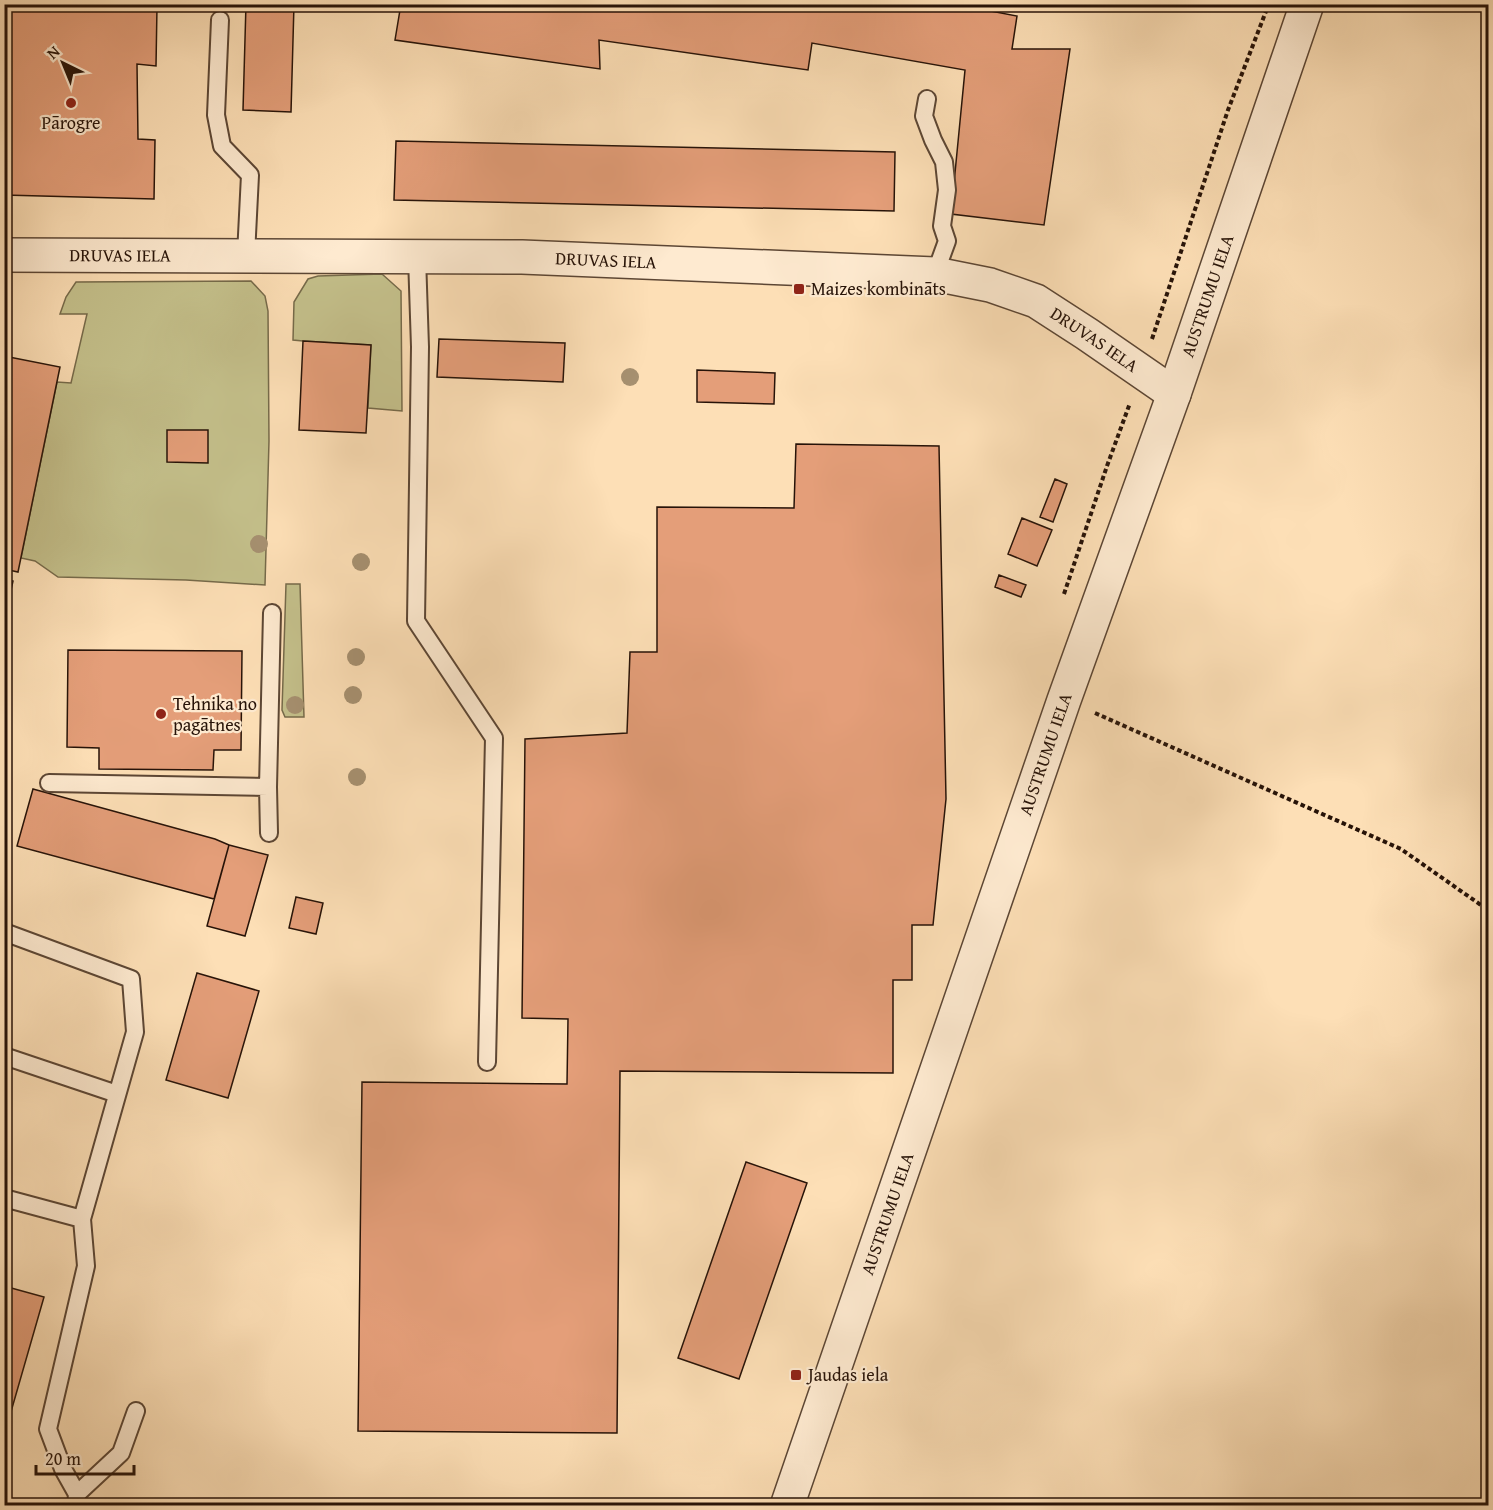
<svg xmlns="http://www.w3.org/2000/svg" width="1493" height="1510" font-family="'Gentium Book Plus',serif">
  <style>
    .green { fill: #c4c08b; stroke: #766a4a; stroke-width: 1.5 }
    .building { fill: #e49e79; stroke: #271308; stroke-width: 1.5 }
    .lines { fill: none; stroke-linecap: round; stroke-linejoin: round }
    .service-casing { stroke: #5c4634; stroke-width: 20 }
    .minor-casing { stroke: #5c4634; stroke-width: 36 }
    .path { stroke: #271308; stroke-width: 4; stroke-dasharray: 4.5 3; stroke-linecap: butt }
    .service { stroke: #feead0; stroke-width: 16 }
    .minor { stroke: #feead0; stroke-width: 33 }
    .tree { fill: #a69070 }
    .poi-dot { fill: #8f2418; stroke: #feead0; stroke-width: 2 }
    .labels { text-anchor: middle; stroke-width: 4.5; stroke-linejoin: round; paint-order: stroke }
    .poi-label { font-size: 18px; fill: #271308; stroke: #feead0; text-anchor: start }
    .street-label { font-size: 18px; fill: #271308; stroke: #feead0 }
  </style>
  <rect width="100%" height="100%" fill="#fddfb6"/>
  <filter id="stains"><feTurbulence type="fractalNoise" baseFrequency=".00333" numOctaves="4"/><feColorMatrix values="0 0 0 0 .2 0 0 0 0 .09 0 0 0 0 .02 0 0 0 .5 -.17"/></filter>
  <radialGradient id="worn" r=".72"><stop offset=".6" stop-color="#630" stop-opacity="0"/><stop offset="1" stop-color="#630" stop-opacity=".3"/></radialGradient>
  <path class="green" d="M382,274L401,291L402,411L368,408L371,345L303,341L293,340L294,302L308,279L318,276Z
    M251,281L265,296L268,311L269,441L265,585L186,580L58,577L35,561L21,558L57,382L71,383L87,314H60L66,297L76,282Z
    M286,584H300L304,717H285L282,710Z"/>
  <path class="building" d="M4,4L157,6L156,66L137,64L138,139L155,140L154,199L4,195Z
    M246,4H294L291,112L243,110Z
    M401,4H585L604,7V4H794L814,7V4H954L1017,16L1012,49H1070L1044,225L951,214L965,70L812,43L808,70L599,40L600,69L395,40Z
    M396,141L895,152L894,211L394,200Z
    M439,339L565,343L563,382L437,377Z
    M303,341L371,345L366,433L299,430Z
    M4,356L60,367L18,572L4,569Z
    M697,370L775,373L774,404L697,402Z
    M167,430H208V463L167,462Z
    M796,444L939,446L946,799L933,925H912V980H893V1073L620,1071L617,1433L358,1431L362,1082L567,1084L568,1019L522,1018L525,739L627,733L630,652H657V507L794,508Z
    M1055,479L1067,484L1053,522L1040,517Z
    M1022,518L1052,530L1037,566L1008,554Z
    M999,575L1026,585L1021,597L995,587Z
    M4,579L13,581L4,621Z
    M68,650L242,651L241,750H214L213,770L99,769V748L67,747Z
    M33,789L215,839L229,845L214,899L17,846Z
    M229,845L268,855L245,936L207,926Z
    M296,897L323,903L316,934L289,928Z
    M197,973L259,991L228,1098L166,1080Z
    M746,1162L807,1183L739,1379L678,1358Z
    M4,1286L44,1297L4,1436Z"/>
  <g class="lines">
    <g class="service-casing">
      <path id="service" d="M220,20L216,115L222,146L250,175L246,255
        M927,99L924,116L933,140L944,162L947,190L942,226L947,241L935,274
        M417,257L420,347L416,621L494,738L487,1062
        M49,783L268,787
        M269,833L268,787L272,613
        M4,932L131,979L135,1032L82,1219
        M4,1056L117,1094
        M4,1198L82,1219L86,1266L48,1429L63,1469L77,1494L76,1506
        M77,1494L121,1453L136,1411"/>
    </g>
    <g class="minor-casing">
      <g id="minor">
        <path id="s1" d="M4,255L522,257L935,274L990,285L1036,301L1087,334L1174,394"/>
        <path id="s2" d="M787,1506L1064,700L1174,394L1307,4"/>
      </g>
    </g>
    <path class="path" d="M1152,339L1228,110L1268,6
      M1064,594L1107,466L1130,403
      M1095,713L1401,849L1488,910"/>
    <use href="#service" class="service"/>
    <use href="#minor" class="minor"/>
  </g>
  <g class="tree">
    <circle cx="630" cy="377" r="9"/>
    <circle cx="259" cy="544" r="9"/>
    <circle cx="361" cy="562" r="9"/>
    <circle cx="356" cy="657" r="9"/>
    <circle cx="353" cy="695" r="9"/>
    <circle cx="295" cy="705" r="9"/>
    <circle cx="357" cy="777" r="9"/>
  </g>
  <g class="poi-dot">
    <circle cx="71" cy="103" r="6"/>
    <rect x="793" y="283" width="12" height="12" rx="3"/>
    <circle cx="161" cy="714" r="6"/>
    <rect x="790" y="1369" width="12" height="12" rx="3"/>
  </g>
  <g class="labels">
    <g class="poi-label">
      <text x="71" y="129" text-anchor="middle">Pārogre</text>
      <text x="811" y="295">Maizes kombināts</text>
      <text x="173" y="710">Tehnika no<tspan x="173" dy="21">pagātnes</tspan></text>
      <text x="808" y="1381">Jaudas iela</text>
    </g>
    <g class="street-label">
      <text dy="6" stroke="none"><textPath href="#s1" startOffset="116">DRUVAS IELA</textPath></text>
      <text dy="6" stroke="none"><textPath href="#s1" startOffset="602">DRUVAS IELA</textPath></text>
      <text dy="6" stroke="none"><textPath href="#s2" startOffset="1281">AUSTRUMU IELA</textPath></text>
      <text dy="6" stroke="none"><textPath href="#s1" startOffset="1106">DRUVAS IELA</textPath></text>
      <text dy="6" stroke="none"><textPath href="#s2" startOffset="795">AUSTRUMU IELA</textPath></text>
      <text dy="6" stroke="none"><textPath href="#s2" startOffset="309">AUSTRUMU IELA</textPath></text>
    </g>
  </g>
  <rect width="1493" height="1510" fill="none" stroke="#fddfb6" stroke-width="24"/>
  <rect x="6" y="6" width="1481" height="1498" fill="none" stroke="#271308" stroke-width="3"/>
  <rect x="12" y="12" width="1469" height="1486" fill="none" stroke="#271308" stroke-width="1.5"/>
  <g transform="translate(63 63) rotate(317)" stroke="#feead0" stroke-width="4.5" paint-order="stroke">
  <path d="M0-4.5L10 22L0 15L-10 22Z" fill="#271308"/>
  <text y="-9" font-size="16" font-weight="bold" text-anchor="middle" fill="#271308">N</text>
  </g>
  <path d="M36 1465v9h98v-9" fill="none" stroke="#271308" stroke-width="3"/>
  <text x="45" y="1465" font-size="18" fill="#271308" stroke="#feead0" stroke-width="4.5" paint-order="stroke">20 m</text>
  <rect width="100%" height="100%" filter="url(#stains)"/>
  <rect width="100%" height="100%" fill="url(#worn)"/>
</svg>
